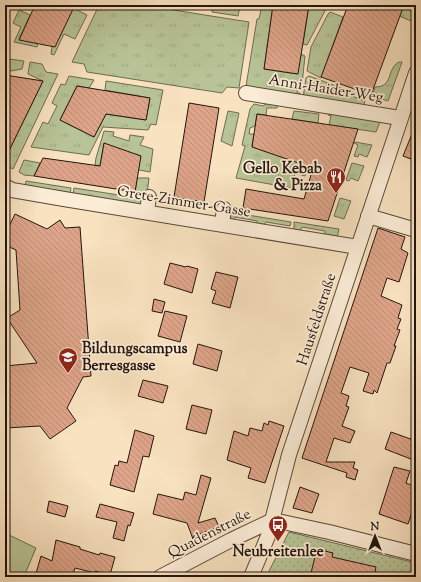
<svg xmlns="http://www.w3.org/2000/svg" width="421" height="582" font-family="'Sorts Mill Goudy',serif">
  <style>
    .grass { fill: url(#grass-tufts); stroke: #6e6c52 }
    .garden { fill: url(#garden-dots); stroke: #6e6c52 }
    .pitch { fill: #b8c497; stroke: #6e6c52 }
    .building { fill: url(#building-back-hatch); stroke: #24150e }
    .lines { fill: none; stroke-linecap: round; stroke-linejoin: round }
    .minor-casing { stroke: #59483a; stroke-width: 16 }
    .minor { stroke: #fbecd6; stroke-width: 14 }
    .labels { text-anchor: middle; stroke-width: 3.5; stroke-linejoin: round; paint-order: stroke }
    .street-label { font-size: 15px; fill: #24150e; stroke: #fbecd6 }
    .poi-label { font-size: 15px; font-weight: bold; fill: #24150e; stroke: #fbecd6; text-anchor: end }
  </style>
  <defs>
    <pattern id="grass-tufts" width="24" height="20" patternUnits="userSpaceOnUse"><rect width="24" height="20" fill="#b8c497"/><path d="M3 7l-1-3M5 7V3M7 7l1-3M15 17l-1-3M17 17v-4M19 17l1-3" fill="none" stroke="#9ea881"/></pattern>
    <pattern id="garden-dots" width="8" height="8" patternUnits="userSpaceOnUse"><rect width="8" height="8" fill="#b8c497"/><path d="M2 2h.1M6 6h.1" fill="none" stroke="#9ea881" stroke-width="1.8" stroke-linecap="round"/></pattern>
    <pattern id="building-back-hatch" width="6" height="6" patternUnits="userSpaceOnUse"><rect width="6" height="6" fill="#dea489"/><path d="M-1 5l2 2M0 0l6 6M5-1l2 2" fill="none" stroke="#be8c75"/></pattern>
  </defs>
  <rect width="100%" height="100%" fill="#f9e2c0"/>
  <filter id="stains"><feTurbulence type="fractalNoise" baseFrequency=".005" numOctaves="4"/><feColorMatrix values="0 0 0 0 .2 0 0 0 0 .09 0 0 0 0 .02 0 0 0 .5 -.17"/></filter>
  <radialGradient id="worn" r=".72"><stop offset=".6" stop-color="#630" stop-opacity="0"/><stop offset="1" stop-color="#630" stop-opacity=".3"/></radialGradient>
  <path class="grass" d="M99,5H142L249,22L239,88L227,87L222,93L87,72L84,64L72,62Z
    M237,5H252L251,8L240,6L238,16L212,12L213,7L236,10Z
    M259,5H273L264,69L297,74L301,54L305,56L302,84L298,83L297,93H300V98L246,86L257,19H259L261,10L259,9Z
    M309,5H326L327,7L307,45L303,44Z
    M404,5H412L410,11L416,12L414,22L399,16Z
    M73,8L87,15L75,39L64,34L54,55L51,54L52,46Z
    M19,10L30,15L19,39L38,43L37,47L14,42L21,27L13,23Z
    M330,12L343,17L321,78L307,71L311,47L328,14Z
    M9,59L24,61L22,69L5,72V63Z
    M30,62L42,64L46,72L58,74L13,169L5,165V159L43,81L28,74Z
    M399,62H402L388,101L372,96L375,87C394,87 386,69 399,62Z
    M69,76L94,80L89,88L77,86L60,120L94,137L106,114L146,120L150,98L105,90L106,81L163,90L156,125L151,124L148,130L103,127L89,155L31,147L43,122L48,124L57,106L52,103L61,84L65,85Z
    M309,76L355,93L354,97L365,101L363,107L303,98L306,78Z
    M272,100L278,101L277,108H267L266,115L257,114L255,126L250,128L249,134H254L252,146L309,166L305,176L295,173L292,188L236,178L245,146L242,145L250,109L254,104L263,106Z
    M329,109L382,117L376,132L329,125L331,116L328,115Z
    M228,111L239,113L232,146L221,141Z
    M294,111L319,114L318,123L292,119Z
    M104,131L114,132L113,136L129,141L130,135L144,137L140,145L153,149L150,172L139,170L104,143L100,166L95,165L96,158Z
    M355,142L372,145L367,157L359,154L358,157L354,156L358,145L354,143Z
    M24,160L40,163L34,176L24,175L19,172Z
    M352,163L364,166L358,181L351,178L349,181L346,180Z
    M137,178H149L147,194L135,192Z
    M26,181L71,188L70,195L25,187Z
    M74,188L145,199L144,206L73,195Z
    M340,198L351,201L344,219L334,216Z
    M229,212L291,222L290,226L266,222L264,225L257,223V221L235,217L234,220H232L230,217Z
    M294,222L339,229L337,238L325,235V231L302,227L300,231L294,230Z"/>
  <path class="garden" d="M289,532L416,563V577H266Z"/>
  <path class="pitch" d="M5,533L36,548L25,574L27,577H5Z"/>
  <path class="building" d="M35,5H75L55,47L19,40Z
    M273,5H309L298,74L264,69Z
    M348,5H404L371,95L321,77Z
    M5,75L43,81L5,159Z
    M77,86L150,98L146,120L106,114L94,137L60,120Z
    M189,103L219,108L204,202L174,197Z
    M257,114L358,129L328,221L243,208L246,189L304,199L313,168L252,147Z
    M416,124V161L403,156Z
    M104,143L141,156L135,192L34,176L43,158L100,166Z
    M15,214L47,229L60,220L65,228L80,227L91,376L83,377L67,408L76,421L50,439L40,426L5,428V366L37,363L7,318L20,310L16,250L5,245V235Z
    M378,228L405,237L401,249L408,253L399,282L387,278L381,296L402,305L398,318L401,319L397,329L400,330L394,346H396L390,363H387L377,393L374,390L373,394L363,391L369,373L350,367L341,393L349,396L346,406L349,407L342,426L355,431L350,443L334,438L326,462H355L353,468L358,470L355,480L346,477L347,473L302,458Z
    M170,263L186,267L187,266L198,269L192,293L164,284Z
    M216,272L238,277L230,308L212,303L216,291L211,289Z
    M154,299L165,302L162,313L152,311Z
    M165,311L187,316L180,342L158,336Z
    M198,344L222,351L217,371L193,364Z
    M143,380L168,386L163,403L138,396Z
    M192,405L212,410L206,434L186,429Z
    M269,421L284,426L265,483L248,478L251,468L227,460L234,431L248,436L250,428L262,431L264,423L268,425Z
    M135,430L154,436L149,457L143,456L134,492L110,485L115,465L118,466L119,461L127,463Z
    M391,432L416,441V461L385,449Z
    M394,467L410,471L406,483L416,487V501L408,524L379,514Z
    M201,475L211,478L198,523L215,518L219,527L194,536L193,539L187,523L153,514L158,494L183,500L185,492L196,495Z
    M300,487L319,494L312,513L293,508Z
    M49,501L68,506L65,517L47,512Z
    M100,504L134,513L130,526L128,525L124,541L113,538L117,522L96,517Z
    M56,540L80,547V549L99,555L100,553L115,557L110,575L95,571V573L75,568L72,577H35L41,556L52,561Z
    M317,549L333,553L332,557L376,567L374,577H310Z"/>
  <g class="lines">
    <g class="minor-casing">
      <path id="minor" d="M246,93L400,118
        M5,186L12,190L64,199L358,247
        M147,212L149,197
        M368,216L416,230
        M222,224L224,209
        M273,520L329,532L416,554
        M160,577L231,540L273,520
        M251,577L268,536L289,455L416,73"/>
    </g>
    <use href="#minor" class="minor"/>
  </g>
  <defs>
    <g id="restaurant-pin" transform="scale(1)"><path d="M0 17L-7.5 6A9.5 9.5 0 1 1 7.5 6Z" fill="#8f2418" stroke="#fbecd6"/><path d="M-5-6h1v4h1v-4h1v4h1v-4h1v5L-1.5 .5V6h-2V.5L-5-1ZM5-6V6H3V1.5H1.5Q1.5-4 5-6Z" fill="#fff"/></g>
    <g id="school-pin" transform="scale(1)"><path d="M0 17L-7.5 6A9.5 9.5 0 1 1 7.5 6Z" fill="#8f2418" stroke="#fbecd6"/><path d="M0-5L7-2L0 1L-7-2ZM-4 1L0 2.5L4 1V4Q0 6-4 4Z" fill="#fff"/></g>
    <g id="bus-pin" transform="scale(1)"><path d="M0 17L-7.5 6A9.5 9.5 0 1 1 7.5 6Z" fill="#8f2418" stroke="#fbecd6"/><path d="M-5-6H5V4H4V6H2V4H-2V6H-4V4H-5ZM-3.5-4V0h7V-4ZM-3.5 1.2v1.5H-2V1.2ZM2 1.2v1.5H3.5V1.2Z" fill="#fff"/></g>
  </defs>
  <g fill-rule="evenodd">
    <use href="#restaurant-pin" x="336" y="177"/>
    <use href="#school-pin" x="68" y="357"/>
    <use href="#bus-pin" x="278" y="525"/>
  </g>
  <g class="labels">
    <g class="street-label">
      <text transform="translate(326 88) rotate(9)" y="5">Anni-Haider-Weg</text>
      <text transform="translate(184 201) rotate(9)" y="5">Grete-Zimmer-Gasse</text>
      <text transform="translate(316 319) rotate(-72)" y="5">Hausfeldstraße</text>
      <text transform="translate(209 533) rotate(-27)" y="5">Quadenstraße</text>
    </g>
    <g class="poi-label">
      <text x="322" y="173">Gello Kebab<tspan x="322" dy="17">&amp; Pizza</tspan></text>
      <text x="82" y="353" text-anchor="start">Bildungscampus<tspan x="82" dy="17">Berresgasse</tspan></text>
      <text x="278" y="556" text-anchor="middle">Neubreitenlee</text>
    </g>
  </g>
  <rect width="421" height="582" fill="none" stroke="#f9e2c0" stroke-width="20"/>
  <rect x="6" y="6" width="409" height="570" fill="none" stroke="#24150e" stroke-width="2"/>
  <rect x="10" y="10" width="401" height="562" fill="none" stroke="#24150e"/>
  <g transform="translate(375 536)" stroke="#fbecd6" stroke-width="3" paint-order="stroke">
  <path d="M0-3L7 15L0 10L-7 15Z" fill="#24150e"/>
  <text y="-6" font-size="11" font-weight="bold" text-anchor="middle" fill="#24150e">N</text>
  </g>
  <rect width="100%" height="100%" filter="url(#stains)"/>
  <rect width="100%" height="100%" fill="url(#worn)"/>
</svg>
